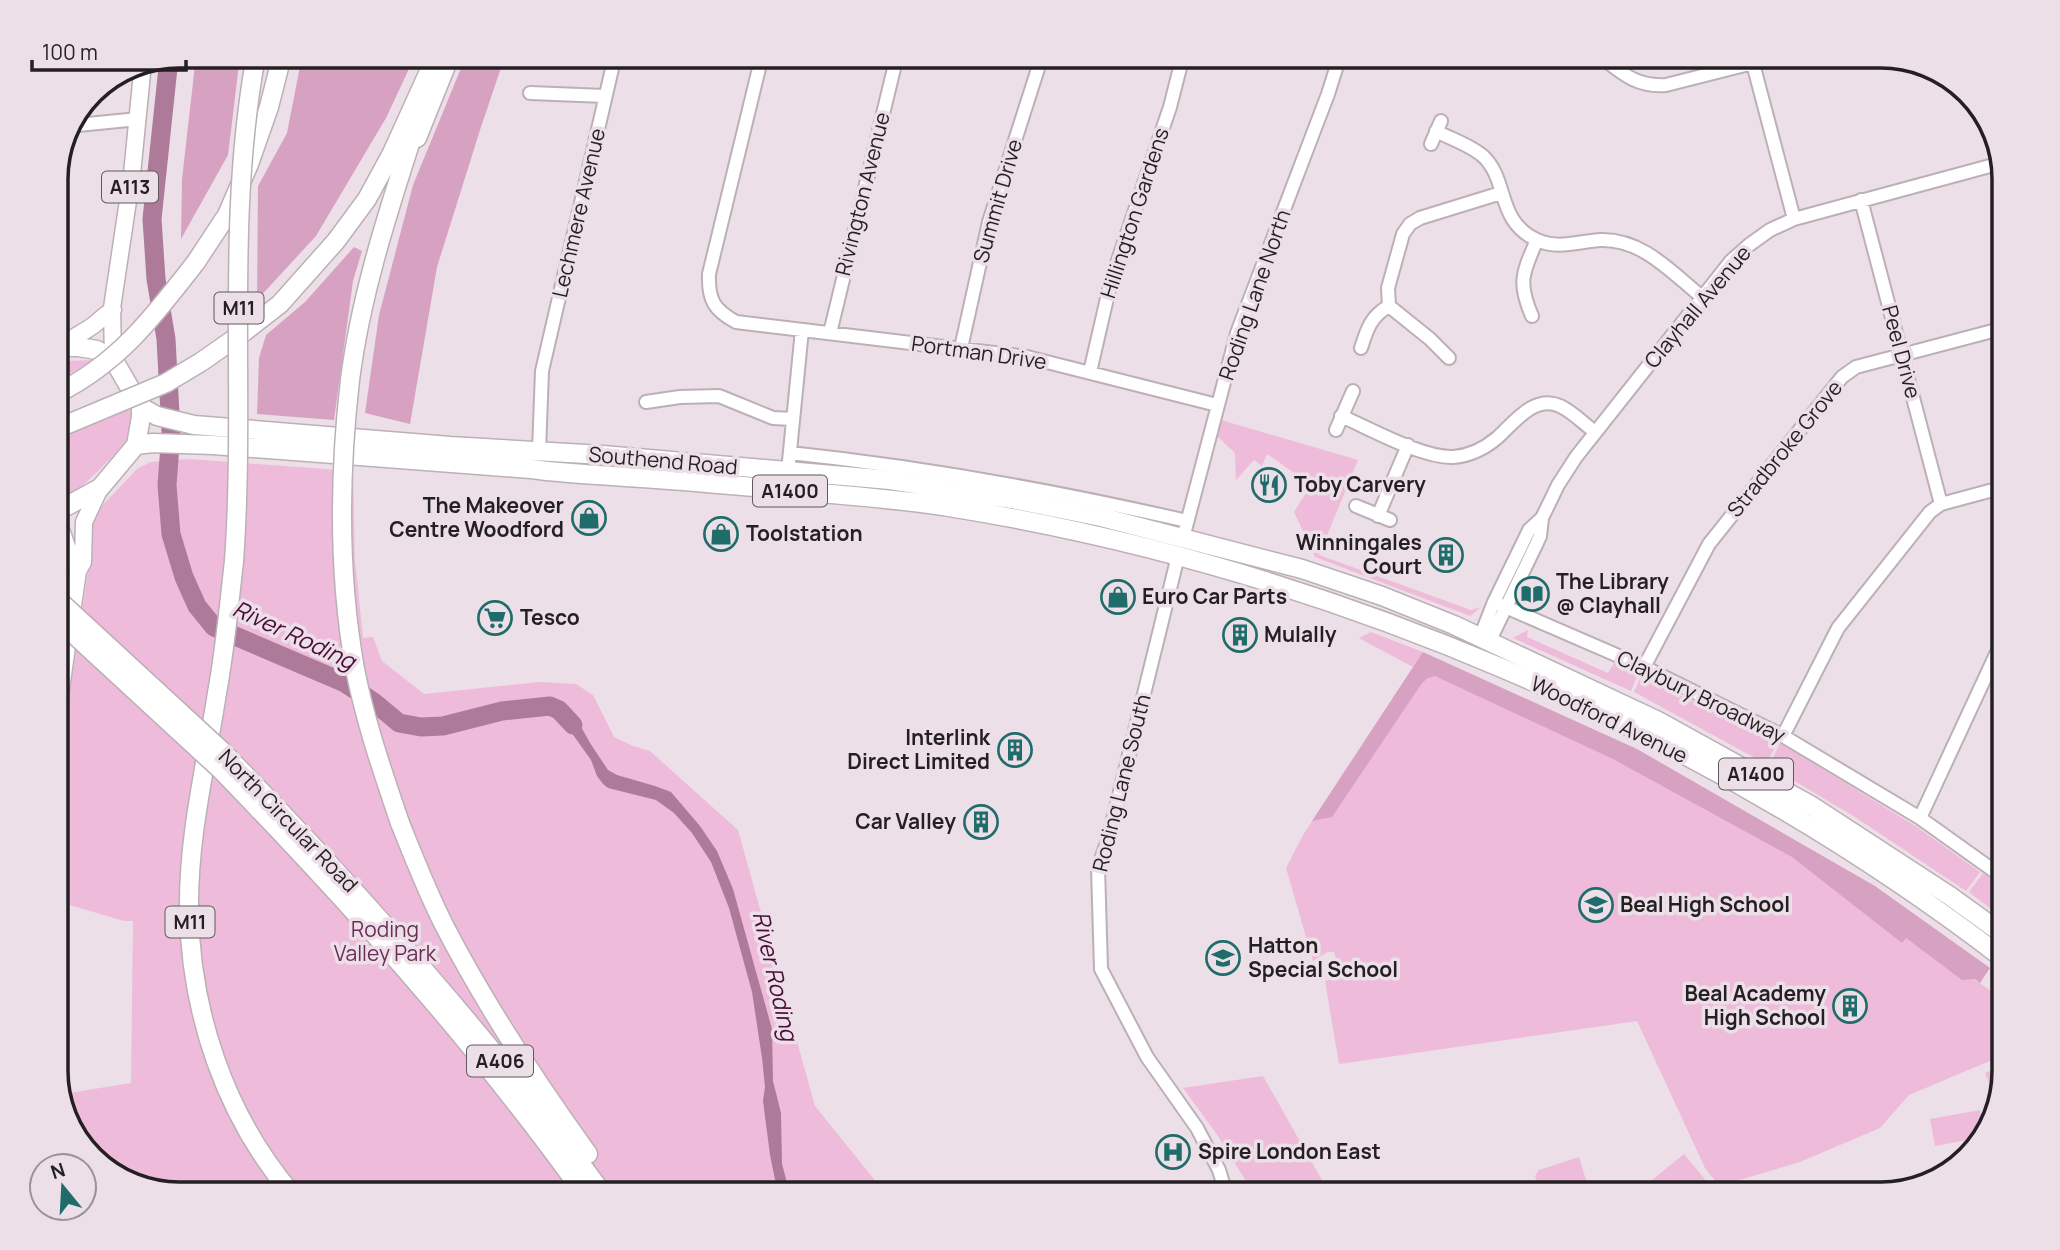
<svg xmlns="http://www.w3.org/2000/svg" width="2060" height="1250" font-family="Manrope,sans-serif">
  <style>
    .green { fill: #efbbda }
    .forest { fill: #d7a2c2 }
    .water { fill: #ad7b99 }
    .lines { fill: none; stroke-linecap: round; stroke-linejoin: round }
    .river { stroke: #ad7b99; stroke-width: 19 }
    .minor-casing { stroke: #bcb0b7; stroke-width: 16 }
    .major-casing { stroke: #bcb0b7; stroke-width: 19 }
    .highway-casing { stroke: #bcb0b7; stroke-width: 21 }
    .minor { stroke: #fff; stroke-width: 12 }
    .major { stroke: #fff; stroke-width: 16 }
    .highway { stroke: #fff; stroke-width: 18 }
    .highway-bridge-casing { stroke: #bcb0b7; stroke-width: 21; stroke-linecap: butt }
    .highway-bridge { stroke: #fff; stroke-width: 18 }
    .labels { text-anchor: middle; stroke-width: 7; stroke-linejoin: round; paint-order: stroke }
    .shield { fill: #ecdfe7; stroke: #60595d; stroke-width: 2 }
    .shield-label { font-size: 19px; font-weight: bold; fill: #241f22 }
    .street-label { font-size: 21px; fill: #241f22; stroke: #ecdfe7 }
    .poi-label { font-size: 21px; font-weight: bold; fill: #241f22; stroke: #ecdfe7; text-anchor: start }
    .park-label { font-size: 21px; fill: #6b2c56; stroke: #ecdfe7 }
    .water-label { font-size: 23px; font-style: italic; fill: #4a0c38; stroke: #ecdfe7 }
    .rim { fill: none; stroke: #241f22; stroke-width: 3.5 }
  </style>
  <rect width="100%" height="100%" fill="#ecdfe7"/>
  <path class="green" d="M94,360L56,382L57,366L69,361Z
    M130,409C132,417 133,428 129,436C123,447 84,487 73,492C68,494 62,494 56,494V477L62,469L56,464C56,428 102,420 130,409Z
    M1221,420L1358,460L1319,555L1471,610L1481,607L1470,616L1315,557L1294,512L1311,485L1267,454L1262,466L1254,460L1236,480L1235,453L1217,436Z
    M189,459L353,471L355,559L363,638L373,637L382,661L424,694L540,682L576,684L593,695L614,737L633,746L650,751L738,830L815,1106L886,1194H180L117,1177L95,1155L69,1093L131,1083L133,921H124L56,901V782L89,565L90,528L96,512L138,468L151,462Z
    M1528,630L1527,637L1608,673L1614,663L1638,674L1631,691L1513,638Z
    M1371,632L1423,652L1421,655L1805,859L1998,996L2004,990V1055L1909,1095L1880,1128L1800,1162L1719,1186L1705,1168L1637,1021L1339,1064L1325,981L1341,976L1334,952H1328L1313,961L1286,868L1303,835L1413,667L1359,638Z
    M1641,676L1778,742L1766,764L1634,692Z
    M1780,743L1917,827L1980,872L1966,891L1855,817L1769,766Z
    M1983,873L2004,889V919L1969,892Z
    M2004,1065L1996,1100L1985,1073Z
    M1263,1076L1323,1182L1301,1194H1254L1218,1136L1183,1088Z
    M1980,1110L1985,1135L1983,1137L1935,1146L1930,1119Z
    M1684,1154L1717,1194H1645L1641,1189Z
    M1579,1157L1589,1190L1571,1194H1541L1535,1176L1539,1170Z"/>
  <path class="forest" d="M196,56H240L228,155L181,239L182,179Z
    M302,56H415L386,118L316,236L257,300L258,186L287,133Z
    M466,56H505L480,130L437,267L410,424L365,413L379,315L413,185Z
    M354,247L362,251L353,281L334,420L257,414L259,358L266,335L305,302Z
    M1423,652L1637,749L1875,886L1990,968L1980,983L1975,979L1962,980L1906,938L1902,943L1792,857L1613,759L1435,676L1428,678L1422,683L1332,817L1312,821Z"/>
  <path class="water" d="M553,699L574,714L590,743L608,770L617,775L655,786L671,792L700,826L717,851L733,889L772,1029L773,1081L781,1113L782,1164L790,1194H778L770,1155L763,1101L765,1087L762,1058L752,992L729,908L711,862L692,833L674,813L656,800L608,788L603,784L597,776L591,760L566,725L555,715Z"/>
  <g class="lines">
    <path class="river" d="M169,58L152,219L156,279L166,339L171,432L167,485L171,534L184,577L197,606L214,627L345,683L375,703L399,723L421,727L443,726L502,711L550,706L559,710L573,725"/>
    <g class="minor-casing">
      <path id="minor" d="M762,56L709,274C708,300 714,310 736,322L1027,357L1217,405
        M1600,56C1622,73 1636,87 1666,85L1780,56
        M1751,56L1794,219
        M530,93L605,96
        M78,125L138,119
        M1436,131C1451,139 1471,145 1484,157C1509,182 1496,221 1537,240C1558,250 1580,241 1601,240C1643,239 1672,273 1702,297
        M1431,144L1441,121
        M1861,200L1941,504
        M1389,306L1430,339L1449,358
        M1532,316C1517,282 1523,272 1537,240
        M830,333L897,56
        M961,348L989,222L1042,56
        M1361,348C1367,329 1371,316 1389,306L1388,288L1403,234L1410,224L1420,218L1501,193
        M1090,372L1111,281L1170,107L1183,56
        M646,402L680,397L719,396L773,418L793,419
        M1341,416C1371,429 1422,458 1453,457C1469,456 1485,448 1497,438C1514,423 1534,394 1560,406C1573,412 1584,424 1595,432
        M1336,430L1353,391
        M539,451L542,371L615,56
        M790,453C924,467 1056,491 1187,521
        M788,471L802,330
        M1356,506L1390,520
        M1378,516L1408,445
        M1542,518L1540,536L1536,545L1492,636L1484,640L1483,630L1494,602L1529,530L1542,518L1558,485L1576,457L1731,261L1749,245L1770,230L1794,219L2001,163
        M1183,538L1237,333L1328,94L1340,56
        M1178,556L1108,840L1098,868L1101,969L1147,1057L1197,1128L1219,1170L1225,1190L1230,1194
        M1501,605L1644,667L1783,736L1920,818L2004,878
        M1644,667L1709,544L1842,377L1856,367L2004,328
        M1783,736L1838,628L1930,512L1941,504L2004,487
        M1920,818L2004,637"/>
    </g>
    <g class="major-casing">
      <path id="major" d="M62,347C72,336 84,333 95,324C101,319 106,314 113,310
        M113,359L112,308L132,174L143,63
        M56,520C66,536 68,558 78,571
        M56,723L78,571L83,562L84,522L100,488"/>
    </g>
    <g class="highway-casing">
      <path id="highway" d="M417,138L450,56
        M196,262L227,215L249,164L269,107L282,56
        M56,351L62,347H78L97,350L113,359L141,407V417L136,445L100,488L67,506H56
        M201,362L244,332L280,304L336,241L367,199L392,153L436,56
        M350,380C361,293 389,209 416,125
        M141,407L157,416L194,425L450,446L603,455L890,480L1012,499L1101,517L1302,569L1382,596L1454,625L1658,721L1812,806L1950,896L2004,935
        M136,445L153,443L213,445L531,469C568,474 604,475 641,478C694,481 747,487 800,491C850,496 900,499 949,507C1323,567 1703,728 2004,959
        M234,561C229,605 225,650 217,693C206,765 188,837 189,909C190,1011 225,1116 292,1194
        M221,750C358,890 488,1036 603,1194
        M221,770C350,903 476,1043 584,1194
        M400,823C414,858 428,894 445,927C486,1006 536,1082 588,1154"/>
    </g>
    <use href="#minor" class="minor"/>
    <use href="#major" class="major"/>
    <use href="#highway" class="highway"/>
    <g class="highway-bridge-casing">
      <path id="highway-bridge" d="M350,380C339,476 338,574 355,669C365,721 383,773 400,823
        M56,394C119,363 154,316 196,262
        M56,429L166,383L201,362
        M234,561C246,393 225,222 256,56
        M56,598L221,750
        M56,618L221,770"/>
    </g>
    <use href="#highway-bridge" class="highway-bridge"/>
  </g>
  <defs>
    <g id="restaurant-ring" transform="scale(1.75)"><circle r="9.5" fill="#ecdfe7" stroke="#206c6a" stroke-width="1.5"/><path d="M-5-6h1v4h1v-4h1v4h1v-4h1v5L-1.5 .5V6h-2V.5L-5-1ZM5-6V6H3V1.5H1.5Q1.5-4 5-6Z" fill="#206c6a"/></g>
    <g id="shop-ring" transform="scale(1.75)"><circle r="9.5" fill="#ecdfe7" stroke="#206c6a" stroke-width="1.5"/><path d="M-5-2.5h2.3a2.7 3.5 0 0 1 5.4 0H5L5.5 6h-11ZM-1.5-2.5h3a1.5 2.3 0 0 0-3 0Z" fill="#206c6a"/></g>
    <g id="building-ring" transform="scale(1.75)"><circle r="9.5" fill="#ecdfe7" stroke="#206c6a" stroke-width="1.5"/><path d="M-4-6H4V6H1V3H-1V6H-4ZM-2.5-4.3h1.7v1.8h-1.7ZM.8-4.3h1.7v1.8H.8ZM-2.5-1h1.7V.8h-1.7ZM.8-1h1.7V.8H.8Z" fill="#206c6a"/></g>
    <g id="library-ring" transform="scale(1.75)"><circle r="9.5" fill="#ecdfe7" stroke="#206c6a" stroke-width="1.5"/><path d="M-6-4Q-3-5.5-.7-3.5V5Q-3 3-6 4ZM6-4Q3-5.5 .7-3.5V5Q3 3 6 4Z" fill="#206c6a"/></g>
    <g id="supermarket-ring" transform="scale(1.75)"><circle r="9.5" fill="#ecdfe7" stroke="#206c6a" stroke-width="1.5"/><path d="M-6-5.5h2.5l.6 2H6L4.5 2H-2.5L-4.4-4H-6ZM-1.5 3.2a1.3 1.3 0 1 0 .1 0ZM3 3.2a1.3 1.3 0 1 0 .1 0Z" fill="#206c6a"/></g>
    <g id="school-ring" transform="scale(1.75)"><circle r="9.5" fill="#ecdfe7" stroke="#206c6a" stroke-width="1.5"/><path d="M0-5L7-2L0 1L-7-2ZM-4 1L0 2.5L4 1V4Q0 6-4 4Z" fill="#206c6a"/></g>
    <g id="hospital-ring" transform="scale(1.75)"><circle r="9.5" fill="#ecdfe7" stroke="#206c6a" stroke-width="1.5"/><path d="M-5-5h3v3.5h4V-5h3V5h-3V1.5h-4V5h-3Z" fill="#206c6a"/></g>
  </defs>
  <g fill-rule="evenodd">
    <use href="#restaurant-ring" x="1269" y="485"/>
    <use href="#shop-ring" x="589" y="518"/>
    <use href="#shop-ring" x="721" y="534"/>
    <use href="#building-ring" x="1446" y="555"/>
    <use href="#library-ring" x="1532" y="594"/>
    <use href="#shop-ring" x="1118" y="597"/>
    <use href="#supermarket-ring" x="495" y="618"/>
    <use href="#building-ring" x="1240" y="635"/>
    <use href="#building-ring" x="1015" y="750"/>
    <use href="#building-ring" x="981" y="822"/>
    <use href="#school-ring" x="1596" y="905"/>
    <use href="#school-ring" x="1223" y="958"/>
    <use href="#building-ring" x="1850" y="1006"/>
    <use href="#hospital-ring" x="1173" y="1152"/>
  </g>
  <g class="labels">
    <g class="shield">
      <rect x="102" y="171.5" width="56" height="31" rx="5"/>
      <rect x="214.5" y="292.5" width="49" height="31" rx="5"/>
      <rect x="753" y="475.5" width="74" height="31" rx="5"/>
      <rect x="1719" y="758.5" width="74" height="31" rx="5"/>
      <rect x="165.5" y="906.5" width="49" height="31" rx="5"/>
      <rect x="467" y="1045.5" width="66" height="31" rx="5"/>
    </g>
    <g class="shield-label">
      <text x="130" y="194">A113</text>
      <text x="239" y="315">M11</text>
      <text x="790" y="498">A1400</text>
      <text x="1756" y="781">A1400</text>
      <text x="190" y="929">M11</text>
      <text x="500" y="1068">A406</text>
    </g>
    <g class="street-label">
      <text transform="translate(863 194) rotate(-76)" y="7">Rivington Avenue</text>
      <text transform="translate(998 201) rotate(-74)" y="7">Summit Drive</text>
      <text transform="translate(579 213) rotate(-77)" y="7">Lechmere Avenue</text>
      <text transform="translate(1135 213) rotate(-72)" y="7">Hillington Gardens</text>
      <text transform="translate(1255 295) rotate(-71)" y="7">Roding Lane North</text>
      <text transform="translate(1698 307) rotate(-50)" y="7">Clayhall Avenue</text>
      <text transform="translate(1901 352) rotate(75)" y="7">Peel Drive</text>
      <text transform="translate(979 353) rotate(8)" y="7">Portman Drive</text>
      <text transform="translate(1785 449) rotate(-51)" y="7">Stradbroke Grove</text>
      <text transform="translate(663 461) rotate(5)" y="7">Southend Road</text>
      <text transform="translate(1701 697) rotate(26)" y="7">Claybury Broadway</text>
      <text transform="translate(1609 720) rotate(26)" y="7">Woodford Avenue</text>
      <text transform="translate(1122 783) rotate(-76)" y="7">Roding Lane South</text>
      <text transform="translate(288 821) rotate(46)" y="7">North Circular Road</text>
    </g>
    <g class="poi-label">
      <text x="1294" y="492">Toby Carvery</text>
      <text x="564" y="513" text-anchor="end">The Makeover<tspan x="564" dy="24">Centre Woodford</tspan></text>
      <text x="746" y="541">Toolstation</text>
      <text x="1422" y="550" text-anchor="end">Winningales<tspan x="1422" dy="24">Court</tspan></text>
      <text x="1556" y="589">The Library<tspan x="1556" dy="24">@ Clayhall</tspan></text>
      <text x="1142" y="604">Euro Car Parts</text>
      <text x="520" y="625">Tesco</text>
      <text x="1264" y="642">Mulally</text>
      <text x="990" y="745" text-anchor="end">Interlink<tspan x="990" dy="24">Direct Limited</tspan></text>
      <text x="956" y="829" text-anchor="end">Car Valley</text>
      <text x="1620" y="912">Beal High School</text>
      <text x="1248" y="953">Hatton<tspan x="1248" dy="24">Special School</tspan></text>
      <text x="1826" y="1001" text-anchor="end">Beal Academy<tspan x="1826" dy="24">High School</tspan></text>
      <text x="1198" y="1159">Spire London East</text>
    </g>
    <g class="park-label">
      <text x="385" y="937">Roding<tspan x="385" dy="24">Valley Park</tspan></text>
    </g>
    <g class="water-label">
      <text transform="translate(294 635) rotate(25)" y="8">River Roding</text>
      <text transform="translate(775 976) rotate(77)" y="8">River Roding</text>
    </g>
  </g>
  <path d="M0 0H2060V1250H0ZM179 68H1881A111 111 0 0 1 1992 179V1071A111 111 0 0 1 1881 1182H179A111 111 0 0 1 68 1071V179A111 111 0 0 1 179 68Z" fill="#ecdfe7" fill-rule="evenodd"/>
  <path class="rim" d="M179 68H1881A111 111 0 0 1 1992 179V1071A111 111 0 0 1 1881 1182H179A111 111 0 0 1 68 1071V179A111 111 0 0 1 179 68Z"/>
  <g transform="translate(63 1187) rotate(342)"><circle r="33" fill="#ecdfe7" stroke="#9c9298" stroke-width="2"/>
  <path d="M0-5L12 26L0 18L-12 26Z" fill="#206c6a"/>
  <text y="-10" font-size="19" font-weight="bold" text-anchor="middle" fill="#241f22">N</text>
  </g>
  <path d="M32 60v10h154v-10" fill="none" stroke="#241f22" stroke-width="3.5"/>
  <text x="42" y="60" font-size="21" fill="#241f22" stroke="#ecdfe7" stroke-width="5" paint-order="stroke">100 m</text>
</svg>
